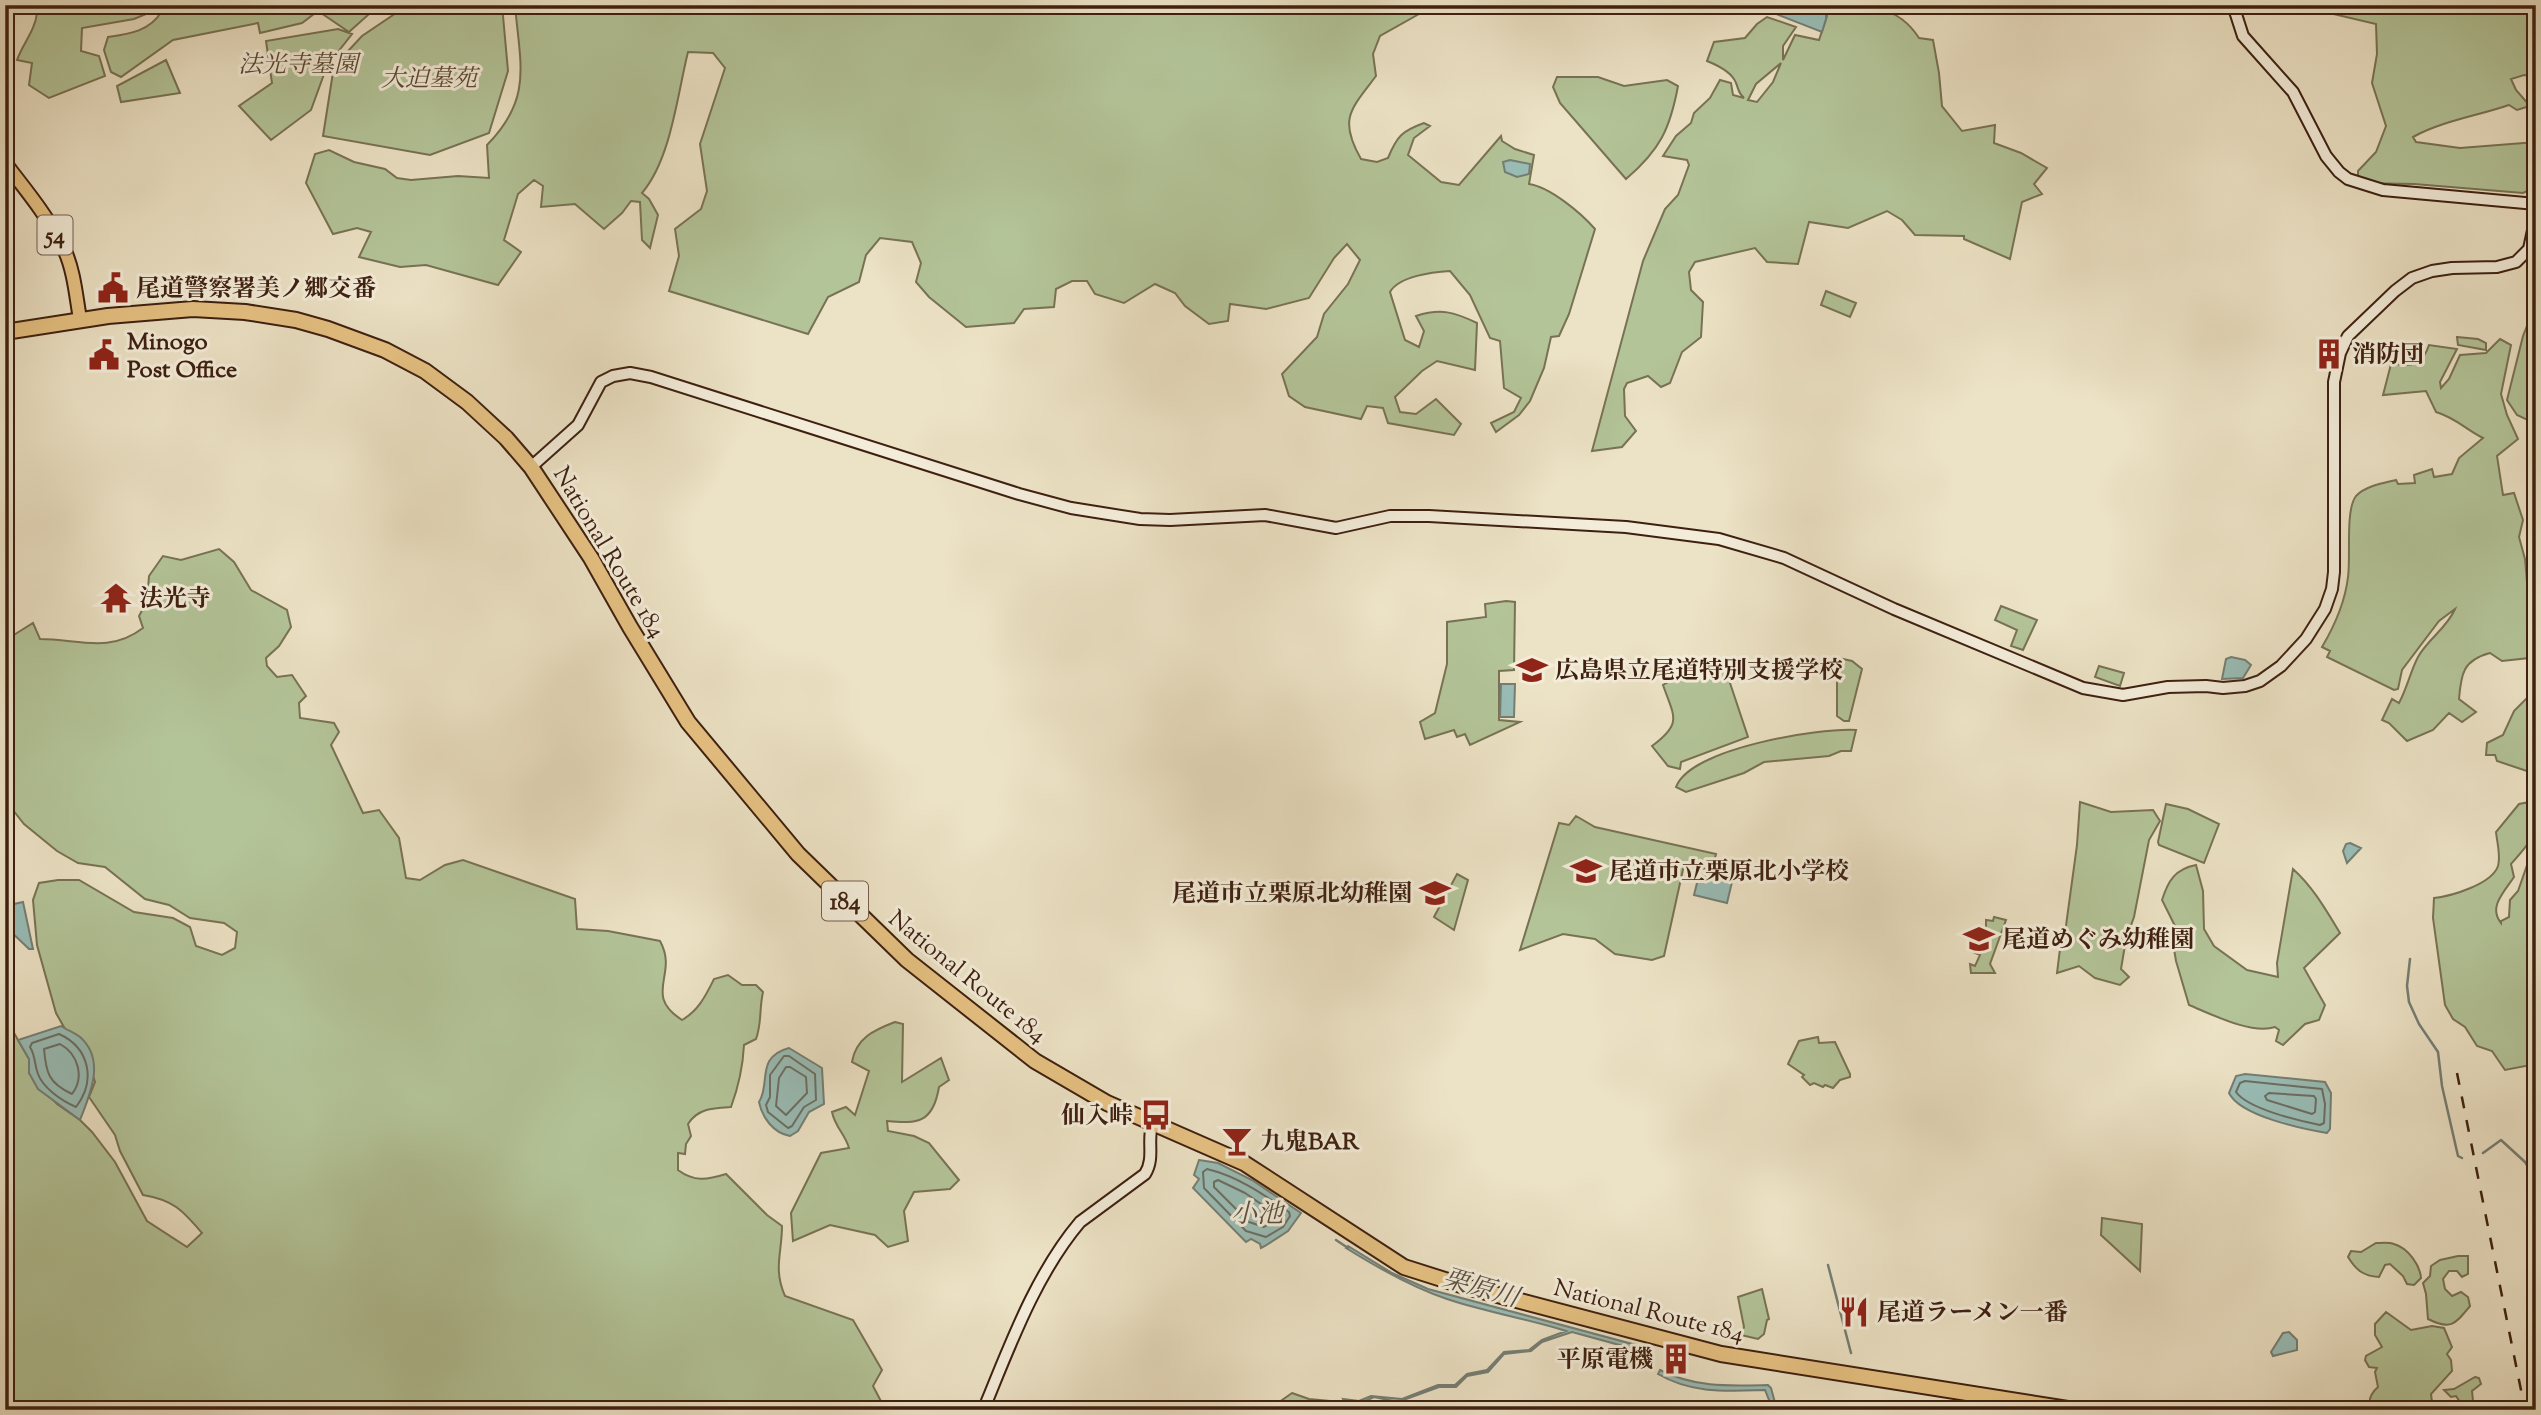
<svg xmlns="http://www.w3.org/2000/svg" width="2541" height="1415" font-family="'Sorts Mill Goudy','Noto Serif JP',serif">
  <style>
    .green { fill: #b3c498; stroke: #787254; stroke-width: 2; fill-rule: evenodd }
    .water { fill: #99bdb6; stroke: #757e74; stroke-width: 2 }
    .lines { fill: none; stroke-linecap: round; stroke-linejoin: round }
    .shore { stroke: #6c6e64; stroke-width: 2 }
    .stream { stroke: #757e74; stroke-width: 2.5 }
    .secondary-casing { stroke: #3e2011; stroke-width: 14 }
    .primary-casing { stroke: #3e2011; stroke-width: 16 }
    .highway-casing { stroke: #3e2011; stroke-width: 18 }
    .secondary { stroke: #f3ecd9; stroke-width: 10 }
    .primary { stroke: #e6c182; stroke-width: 12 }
    .highway { stroke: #e6c182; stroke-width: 14 }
    .rail { stroke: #3e2011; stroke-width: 2.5; stroke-dasharray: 12 12; stroke-linecap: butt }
    .labels { text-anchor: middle; stroke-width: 6; stroke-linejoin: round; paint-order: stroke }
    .shield { fill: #f3ecd9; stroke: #745d4d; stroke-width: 2 }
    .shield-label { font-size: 23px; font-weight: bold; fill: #3e2011 }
    .park-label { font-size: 24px; font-style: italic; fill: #5b4933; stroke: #f3ecd9 }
    .poi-label { font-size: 24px; font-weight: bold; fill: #3e2011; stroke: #f3ecd9; text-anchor: start }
    .street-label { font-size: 24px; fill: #3e2011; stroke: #f3ecd9 }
    .water-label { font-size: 26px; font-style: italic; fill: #594f43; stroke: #f3ecd9 }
  </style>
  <rect width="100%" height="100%" fill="#ece2c5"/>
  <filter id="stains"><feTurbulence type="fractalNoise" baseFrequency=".00286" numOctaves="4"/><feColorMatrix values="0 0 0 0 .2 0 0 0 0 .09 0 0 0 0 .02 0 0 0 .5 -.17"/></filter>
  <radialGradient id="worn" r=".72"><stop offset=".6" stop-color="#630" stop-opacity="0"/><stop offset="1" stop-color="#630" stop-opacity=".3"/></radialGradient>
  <path class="green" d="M49,5H81L114,11L128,5H384L369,14L349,32L321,13L314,14L302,23L260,33L258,23L173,40L121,77L111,72L104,50L108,37C130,34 150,31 162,11H153L134,19L82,28L81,51L99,56L105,76L49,98L29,85L32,63L17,60C23,43 35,31 37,13Z
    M408,5H502L508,71L489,133L430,155L323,136L334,66L362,36Z
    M515,5H1435L1380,36L1373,54L1376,76C1351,109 1338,119 1361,159L1377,162L1388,158C1397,136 1402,131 1424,123L1430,126L1414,138L1408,155L1441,182L1459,185L1501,136L1502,141L1515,149L1534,155L1529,184C1550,187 1581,213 1595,229L1569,314L1559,336L1551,337L1544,368L1530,401L1519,415L1496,432L1491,423L1514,412L1521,398L1504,388L1500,341L1490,338L1470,295L1450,271C1433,272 1399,276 1390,292L1405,340L1419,347L1424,331L1416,316C1441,308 1454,312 1477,323L1475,370L1437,361L1422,371L1395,397L1400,412L1416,414L1436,399L1461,424L1454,435L1388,423L1383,408L1367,406L1361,419L1305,407L1289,396L1282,374L1317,337L1324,314L1348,284L1360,260L1347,244L1334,258L1309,298L1266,309L1230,304L1228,321L1209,324L1185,306L1175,293L1155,284L1124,303L1095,294L1087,281H1072L1056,289L1054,307L1024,309L1014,323L966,327L929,297L916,282L921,263L912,242L880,238L866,255L859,282L828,297L808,334L669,291L679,256L675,229L701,209L707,191L700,144L725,68L713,53L688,52C677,96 671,159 642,193L649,199L658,215L650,248L642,240L640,202L631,201L622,213L604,229L575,204L541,207L543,186L534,180L518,194L504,240L521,252L498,285L426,265L400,267L359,257L371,232L357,228L333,234L306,183L315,154L329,150L354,162L385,169L397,178L411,180L458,176L489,178L487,145C533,98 520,65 515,5Z
    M1823,5C1862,5 1896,2 1919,38L1933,40L1939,73L1942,106L1962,131L1995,125L1994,143L2021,153L2047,168L2034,184L2042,194L2022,202L2010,259L1964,239V236L1915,235L1902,220L1887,211L1848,228L1809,222L1798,264L1767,262L1755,248L1695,262L1689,272L1691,290L1703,302L1701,337L1682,352L1670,383L1661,387L1648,376L1627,383L1624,389L1625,416L1636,431L1622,447L1592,451L1643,261L1665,209L1678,195L1689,165L1687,160L1663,156L1676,136L1691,123L1694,113L1710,98L1720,80L1731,83L1733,95L1744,98C1738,93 1739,90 1736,83C1732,72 1717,65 1707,61L1714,42L1745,38L1757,24L1767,17L1796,27L1783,46V60L1795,35L1819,40L1827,16ZM1781,63L1773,82L1757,102L1748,100L1756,84Z
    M2328,5H2536V77L2524,75L2511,79L2516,90L2530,106L2517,110L2509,105C2477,116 2442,121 2413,137L2416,142L2460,148L2536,142V187L2523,193L2414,184L2358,183V171L2376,152L2386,126L2372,83L2377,54L2376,24L2329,13Z
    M338,29L352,34L327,66L311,110L271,140L239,106L272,83L266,41Z
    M166,60L180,93L121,102L117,86Z
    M1557,77H1598L1624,86L1667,80L1678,86C1670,129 1660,150 1626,179L1560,103L1553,87Z
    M1826,291L1856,303L1850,317L1821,305Z
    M2536,303V422L2534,423L2517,415L2507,400L2523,336Z
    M2457,337L2478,339L2486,343V350L2458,345Z
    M2500,339L2511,345L2501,394L2507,415L2518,439L2497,456L2503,495L2514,493L2523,520L2519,537L2525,559L2530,617L2529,658L2502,661L2490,653C2463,660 2461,674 2459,699L2476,712L2462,722L2449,713L2433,730L2407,741L2389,723L2382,720L2392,699L2399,703C2407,688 2411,670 2418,657C2428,639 2447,628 2455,609L2439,621L2402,670L2398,689L2394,690L2327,657L2330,651L2322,647C2335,625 2345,603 2348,577C2351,558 2345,510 2356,496C2365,486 2383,483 2396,480L2398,484L2415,483L2414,475L2432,469L2434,477L2452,474L2459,458L2483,438C2465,429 2456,418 2436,412L2426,391L2383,395L2391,364C2411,366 2422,367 2429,345L2457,349L2440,382L2441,388L2449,379L2460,355L2486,353Z
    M2536,518V774L2497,761L2495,755H2486L2487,743L2503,735L2514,711L2532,693L2535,678V627L2532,584L2535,559L2528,533Z
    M219,549L234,562L251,590L287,610L291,627L279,646L266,658L267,666L277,677L292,675L306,696L299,703L300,718L334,723L339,732L331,745L363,813L379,810L399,838L406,878L420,880L445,865L463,860L575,899L577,929L608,931L660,941C679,975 642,994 682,1020C699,1010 706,995 714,979L728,975L742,985H756L763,992C759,1009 762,1023 756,1039L744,1045C743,1065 738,1088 731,1107C714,1108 698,1108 688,1124L691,1136L686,1144L685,1154L678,1153V1170C694,1182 707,1180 726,1174L767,1215L782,1226C782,1253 773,1269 785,1296L853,1320L882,1370L873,1386L884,1407L889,1410H5V1002L11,1009L10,1026L29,1059V1073L57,1104L80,1120L92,1132L115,1162L147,1221L187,1247L202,1233C183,1211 174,1200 143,1195L120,1151L115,1135L89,1097L95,1082L81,1038L65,1029L56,1013L37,945L33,900L39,883L58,880H79L134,912L173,918L190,927L196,946L222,955L235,948L237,932L224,923L190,918L169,905L145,899L105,867L78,863L57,851L24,824L5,800V642L9,638L33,623L40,639C78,639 109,654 143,628L139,616L147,601L149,576L163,556L181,560Z
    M1506,601L1515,602L1514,670L1499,671V720L1520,722L1470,745L1465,734L1457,737L1454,730L1425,739L1420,722L1435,713L1447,664V622L1486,617L1485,604Z
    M2001,606L2037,620L2023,650L2011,646L2017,630L1995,620Z
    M1834,657L1852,661L1862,669L1849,721H1844L1837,716V670Z
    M1717,663L1724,665L1748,737L1681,762L1680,769L1668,766L1652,746C1683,723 1674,717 1663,685L1690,670Z
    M2099,666L2124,673L2120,686L2095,677Z
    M1856,730L1851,751H1841L1829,756L1764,762L1744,773L1686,792L1676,787C1691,748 1818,728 1856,730Z
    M2535,801C2537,835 2533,839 2511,864L2514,877C2504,892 2488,907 2501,923V921L2509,917L2510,900L2518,891L2533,848H2536V894L2532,911L2535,938L2531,941L2536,944V1064L2505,1070L2492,1051L2477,1046L2465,1027L2453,1019L2445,1005L2433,918L2434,898C2452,896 2492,884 2498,866C2501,856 2497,842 2496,832L2519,804Z
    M2080,802L2111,812L2153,810L2160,821L2149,840L2134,917L2126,939L2121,969L2129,977L2120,985L2095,978L2079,966L2057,973L2062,933H2065L2077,845Z
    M2166,804L2188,809L2219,824L2204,863L2159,845L2158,842Z
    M1576,816L1595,827L1716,854L1712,870L1684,865L1664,956L1652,960L1615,954L1595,939L1563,934L1520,950L1559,823L1569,825Z
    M2196,865L2203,891L2204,929L2214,946L2247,970L2278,977L2277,963L2293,869C2313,887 2326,910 2340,933L2304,968L2325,1005L2319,1020L2305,1024L2283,1045L2276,1041L2279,1030L2275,1027C2252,1035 2211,1014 2189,1005L2176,961L2173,943L2176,928L2162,900C2168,881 2175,869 2196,865Z
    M1457,874L1468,880L1454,930L1434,917Z
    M1994,917L2006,920L1990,964L1995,973H1971L1970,964L1975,966L1980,955L1973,952L1986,926V920L1993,921Z
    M895,1022L903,1024L902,1082L941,1058L949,1080L939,1087C933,1123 918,1124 887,1121L888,1131L914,1136L929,1143L959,1180L950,1189L914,1192L904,1211L908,1241L888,1247L875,1235L830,1225L793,1241L791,1213L821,1153L849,1148C845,1134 835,1127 832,1112L846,1107L855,1115L869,1071L852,1062C856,1038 874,1030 895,1022Z
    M1818,1037L1819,1043L1835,1042L1850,1074V1077L1840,1080L1833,1088L1825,1085L1823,1087L1814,1083L1810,1085L1802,1077L1804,1075L1788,1064L1799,1041Z
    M2102,1218L2142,1224L2140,1271L2101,1235Z
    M2376,1243C2381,1243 2389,1242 2394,1244C2408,1248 2420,1265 2421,1278L2414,1285L2407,1284L2403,1276L2390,1264L2385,1265L2379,1277C2363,1276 2356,1270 2348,1257L2351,1251L2361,1252Z
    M2458,1256H2468V1274L2462,1277L2457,1271H2449L2443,1279L2445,1289L2452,1296L2461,1292L2468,1297L2470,1306C2456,1323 2452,1331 2428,1319L2426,1294L2423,1283L2430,1276L2431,1266L2440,1260Z
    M1762,1289L1769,1319L1767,1320L1764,1334L1758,1339L1741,1335L1744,1327L1738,1297Z
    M2386,1312L2411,1330L2432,1326L2444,1328L2452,1347L2447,1354L2451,1360L2452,1371L2431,1394L2432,1402L2445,1410H2371C2367,1400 2371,1393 2378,1387L2375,1372L2377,1368L2369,1367L2365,1360L2366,1356L2382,1347L2375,1335V1324Z
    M2475,1377L2479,1378L2481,1384L2472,1391L2473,1401L2469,1406L2462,1405L2456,1396L2451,1397L2444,1390L2454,1389Z
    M1292,1393L1309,1399L1340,1402V1410H1268Z"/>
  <path class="water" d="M1779,5H1826V19L1822,32L1771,12Z
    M1510,160L1530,164L1529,174L1517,177L1505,172L1503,162Z
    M2231,657L2245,660L2251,665L2243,678L2222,679L2226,659Z
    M1501,684H1515L1514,717H1500Z
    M2350,843L2361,848L2347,863L2343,851L2346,844Z
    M1699,875L1732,882L1727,903L1694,895Z
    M23,902L33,949H29L5,926V906Z
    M61,1026C67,1030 75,1033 80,1037C106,1060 90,1094 80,1120L38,1089L29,1073V1059L18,1040Z
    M789,1048L822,1068L824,1104L809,1112L798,1131L790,1136C773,1133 762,1117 759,1102C771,1084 755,1057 789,1048Z
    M2245,1074L2325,1082L2331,1093L2330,1129L2327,1133C2303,1129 2240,1116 2229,1093L2236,1076Z
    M1199,1160L1218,1163L1252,1180L1301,1213L1288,1231L1265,1246L1261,1248L1260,1244L1251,1239L1246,1242L1193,1188L1199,1179L1194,1175Z
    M1348,1246L1392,1273L1428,1289L1636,1345L1652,1363L1649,1366L1634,1349L1572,1332L1542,1342L1531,1351L1504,1354L1488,1372L1467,1376L1456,1387H1439L1398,1402L1374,1397L1361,1403L1344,1401L1343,1399L1359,1401L1371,1396L1402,1399L1438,1385H1455L1467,1374L1487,1370L1504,1352L1529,1350L1542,1340L1566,1331C1528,1319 1486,1312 1447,1299C1411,1287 1378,1268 1346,1248Z
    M2289,1332L2297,1340V1350L2273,1356L2271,1352L2283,1333Z
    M1660,1370C1696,1388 1729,1386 1768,1385L1771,1388L1777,1410H1773L1765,1390C1727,1391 1692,1394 1658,1374Z"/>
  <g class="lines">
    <path class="shore" d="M59,1034C90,1048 96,1081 76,1107C62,1101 43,1088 38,1074C34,1064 36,1057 30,1047L32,1043Z
      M60,1044C78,1054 85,1077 72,1094C48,1083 46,1072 44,1049Z
      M784,1056H789L815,1074L816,1100L804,1107L792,1126L788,1128L768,1112L766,1105L770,1097V1075Z
      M786,1067H790L806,1077L807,1093L786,1115L776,1106L779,1078Z
      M2245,1081L2322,1089L2325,1104L2324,1123L2320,1125C2300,1121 2248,1109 2236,1092L2240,1083Z
      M2269,1093L2314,1096L2316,1099L2315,1112L2312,1114L2267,1100L2265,1096Z
      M1207,1169C1237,1176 1263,1194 1289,1212L1290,1216L1283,1227L1266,1237L1246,1231L1204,1188L1203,1172Z
      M1218,1180L1245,1193L1277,1215L1278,1219L1264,1227L1249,1222L1214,1187V1182Z"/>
    <path class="stream" d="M2410,959L2407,986L2409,1002L2419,1024L2438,1052L2442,1086L2458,1156L2462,1158
      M2483,1153L2501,1140L2525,1162L2536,1179
      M1336,1240L1348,1248
      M1828,1265L1851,1353"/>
    <g class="secondary-casing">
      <path id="secondary" d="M2233,5L2243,36L2293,92L2326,156L2339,172L2348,179L2383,190L2536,204
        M531,467L578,425L601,382L613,376L630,373L651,377L1019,494L1071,508L1140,519L1170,520L1265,515L1336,528L1390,516H1429L1626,527L1719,539L1784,558L1894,609L2083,688L2123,695L2168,687L2206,686L2223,688L2245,686L2260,681L2281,666L2306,639L2325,609L2332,589L2334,572V382L2340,353L2348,336L2395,291L2412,278L2432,271L2452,268L2497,267L2516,262L2529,249L2536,216
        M987,1401C1012,1340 1037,1273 1080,1222L1145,1174C1155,1158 1147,1142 1152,1125"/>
    </g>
    <g class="primary-casing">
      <path id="primary" d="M5,163C26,190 49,218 64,249C74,270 76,296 80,319"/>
    </g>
    <g class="highway-casing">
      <path id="highway" d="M5,332L108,316L193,309L245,312L296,320L328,329L385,350L425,371L467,402L506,438L531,467L591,558L630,627L688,722L798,854L907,960L1035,1061L1107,1103L1244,1163L1404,1267L1467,1287L1721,1354L2074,1410"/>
    </g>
    <use href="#secondary" class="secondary"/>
    <use href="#primary" class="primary"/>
    <use href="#highway" class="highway"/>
    <path class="rail" d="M2457,1073L2525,1410"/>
  </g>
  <defs>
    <g id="civic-bare" transform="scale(2.415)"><path d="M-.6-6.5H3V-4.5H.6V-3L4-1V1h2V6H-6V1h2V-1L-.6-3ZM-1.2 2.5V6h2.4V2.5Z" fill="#8f2418" stroke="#f3ecd9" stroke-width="2.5" paint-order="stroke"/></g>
    <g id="building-bare" transform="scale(2.415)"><path d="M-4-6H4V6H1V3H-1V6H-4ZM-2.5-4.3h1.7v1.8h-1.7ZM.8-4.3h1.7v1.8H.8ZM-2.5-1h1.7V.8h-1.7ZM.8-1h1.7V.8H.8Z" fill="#8f2418" stroke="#f3ecd9" stroke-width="2.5" paint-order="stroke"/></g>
    <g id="temple-bare" transform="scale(2.415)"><path d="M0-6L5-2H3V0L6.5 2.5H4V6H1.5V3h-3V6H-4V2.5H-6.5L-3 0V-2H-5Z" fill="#8f2418" stroke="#f3ecd9" stroke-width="2.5" paint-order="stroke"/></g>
    <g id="school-bare" transform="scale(2.415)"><path d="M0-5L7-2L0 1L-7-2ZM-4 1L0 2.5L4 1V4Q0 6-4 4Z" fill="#8f2418" stroke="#f3ecd9" stroke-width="2.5" paint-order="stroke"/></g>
    <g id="bus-bare" transform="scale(2.415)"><path d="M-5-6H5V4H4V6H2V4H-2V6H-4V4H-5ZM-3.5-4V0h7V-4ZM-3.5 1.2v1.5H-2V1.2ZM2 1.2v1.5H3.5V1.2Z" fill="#8f2418" stroke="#f3ecd9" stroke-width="2.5" paint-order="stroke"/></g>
    <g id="bar-bare" transform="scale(2.415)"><path d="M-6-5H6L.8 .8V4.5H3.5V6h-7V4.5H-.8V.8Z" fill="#8f2418" stroke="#f3ecd9" stroke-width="2.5" paint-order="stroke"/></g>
    <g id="restaurant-bare" transform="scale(2.415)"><path d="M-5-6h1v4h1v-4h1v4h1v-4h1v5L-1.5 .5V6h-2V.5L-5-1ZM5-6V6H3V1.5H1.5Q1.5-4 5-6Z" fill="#8f2418" stroke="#f3ecd9" stroke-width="2.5" paint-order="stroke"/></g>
  </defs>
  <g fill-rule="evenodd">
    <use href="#civic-bare" x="113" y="288"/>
    <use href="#building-bare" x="2329" y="354"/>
    <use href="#civic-bare" x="104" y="355"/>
    <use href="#temple-bare" x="116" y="598"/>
    <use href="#school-bare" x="1532" y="670"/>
    <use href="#school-bare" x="1586" y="871"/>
    <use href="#school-bare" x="1435" y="893"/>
    <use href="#school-bare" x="1979" y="939"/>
    <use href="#bus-bare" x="1156" y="1115"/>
    <use href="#bar-bare" x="1237" y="1141"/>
    <use href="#restaurant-bare" x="1854" y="1312"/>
    <use href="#building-bare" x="1676" y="1359"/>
  </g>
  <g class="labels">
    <g class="shield">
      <rect x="37.5" y="215.5" width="35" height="39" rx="5"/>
      <rect x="822" y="881.5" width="46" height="39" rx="5"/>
    </g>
    <g class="shield-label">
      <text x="55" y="243">54</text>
      <text x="845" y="909">184</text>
    </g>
    <g class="park-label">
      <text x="298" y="72">法光寺墓園</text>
      <text x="429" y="86">大迫墓苑</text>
    </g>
    <g class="poi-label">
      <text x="136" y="296">尾道警察署美ノ郷交番</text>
      <text x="127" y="349">Minogo<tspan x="127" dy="28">Post Office</tspan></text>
      <text x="2352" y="362">消防団</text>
      <text x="139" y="606">法光寺</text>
      <text x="1555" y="678">広島県立尾道特別支援学校</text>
      <text x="1609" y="879">尾道市立栗原北小学校</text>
      <text x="1412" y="901" text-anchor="end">尾道市立栗原北幼稚園</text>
      <text x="2002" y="947">尾道めぐみ幼稚園</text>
      <text x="1133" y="1123" text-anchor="end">仙入峠</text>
      <text x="1260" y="1149">九鬼BAR</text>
      <text x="1877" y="1320">尾道ラーメン一番</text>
      <text x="1653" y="1367" text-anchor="end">平原電機</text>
    </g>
    <g class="street-label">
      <text transform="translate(610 552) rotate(59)" y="8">National Route 184</text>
      <text transform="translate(968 976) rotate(39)" y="8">National Route 184</text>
      <text transform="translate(1649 1310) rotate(14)" y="8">National Route 184</text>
    </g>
    <g class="water-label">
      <text x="1257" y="1222">小池</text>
      <text transform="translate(1481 1287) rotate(16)" y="9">栗原川</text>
    </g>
  </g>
  <rect width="2541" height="1415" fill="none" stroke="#ece2c5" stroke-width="28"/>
  <rect x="7" y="7" width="2527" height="1401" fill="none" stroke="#3e2011" stroke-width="3.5"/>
  <rect x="14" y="14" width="2513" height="1387" fill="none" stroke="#3e2011" stroke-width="2"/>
  <rect width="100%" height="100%" filter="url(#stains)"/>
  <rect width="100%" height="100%" fill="url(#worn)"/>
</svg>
